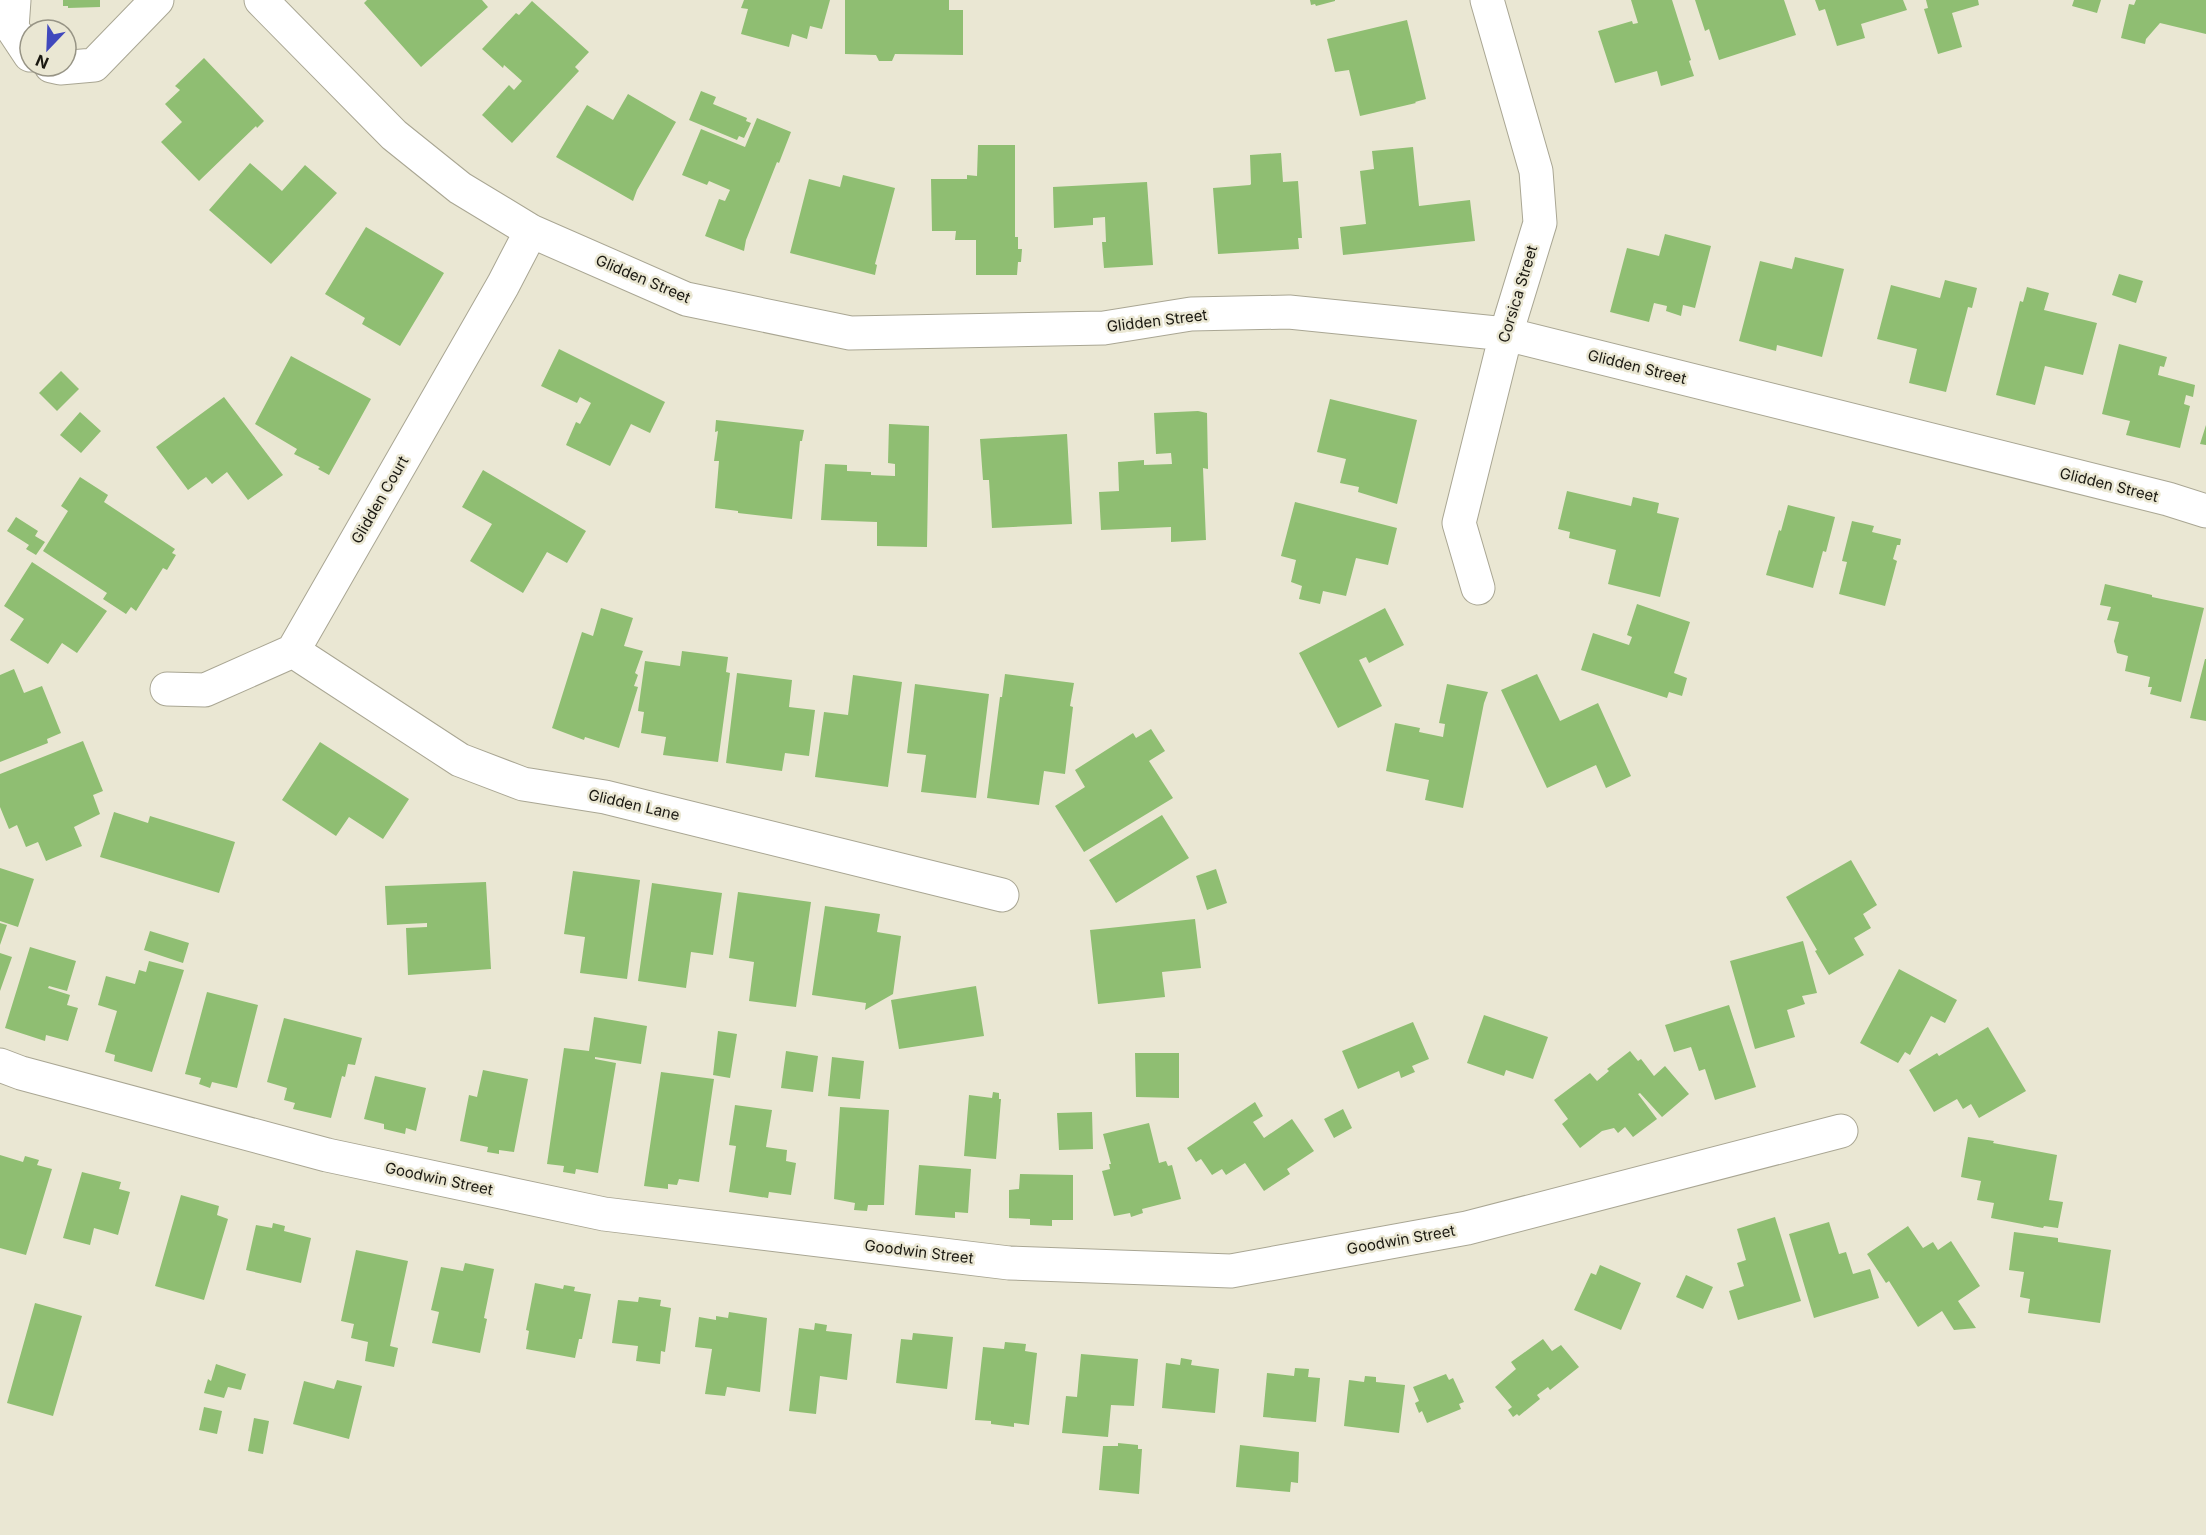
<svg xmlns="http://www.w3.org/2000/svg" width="2206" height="1535" font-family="Inter,sans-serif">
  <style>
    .building { fill: #8fbe72 }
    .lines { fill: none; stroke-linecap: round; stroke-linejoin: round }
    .minor-casing { stroke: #a9a693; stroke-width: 35 }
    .minor { stroke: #fff; stroke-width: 33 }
    .labels { text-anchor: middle; stroke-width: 5; stroke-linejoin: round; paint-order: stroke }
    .street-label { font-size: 15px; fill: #1a1811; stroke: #eae7d3 }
  </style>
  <rect width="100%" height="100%" fill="#eae7d3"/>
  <path class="building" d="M63,0H100V7L68,8V6H63Z
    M367,0H482L488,7L421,67L364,3Z
    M744,0H830L822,29L810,26L807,39L792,34L789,47L741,34L748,9L741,8Z
    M845,0H949V10H963V55L895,54L892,61H879L876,55L845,54Z
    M1310,0H1335V1L1316,6L1315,4L1311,5Z
    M1631,0H1672L1691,60L1689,61L1694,76L1661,86L1657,71L1615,83L1598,31L1632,21L1633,24L1638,23Z
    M1695,0H1784L1796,35L1719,60L1709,29L1705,31Z
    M1815,0H1903L1907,10L1861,24L1865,38L1837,46L1825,9L1819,11Z
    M1926,0H1978L1979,5L1952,13L1962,47L1938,54L1924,9L1928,8Z
    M2074,0H2101L2097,13L2072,6Z
    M2136,0H2206V34L2160,23L2146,39L2145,44L2121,38L2129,4L2134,5Z
    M532,1L589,52L575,67L579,71L512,143L482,115L509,85L514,90L522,81L504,65L503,68L482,49L516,13L519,15Z
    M1407,20L1426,99L1415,102L1416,103L1360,116L1349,70L1335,72L1327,39Z
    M204,58L264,121L257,128L256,126L199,181L161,142L182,122L165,104L180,90L175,86Z
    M701,91L716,97L713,104L747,118L746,121L751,123L744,138L739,136L737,140L689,120Z
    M628,94L676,122L637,190L633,201L556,157L587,105L613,120Z
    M757,118L791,132L779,163L777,162L746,240L744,251L705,236L719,199L725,201L730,190L709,181L707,185L682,175L701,129L745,147Z
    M978,145H1015V237H1018V249H1022L1021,262H1018L1017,275H976V240H955L956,231H932L931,179H967V175L977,176Z
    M1413,147L1419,206L1470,200L1475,241L1343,255L1340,227L1366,224L1360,171L1374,169L1372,151Z
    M1281,153L1283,182L1298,181L1302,238H1298L1299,249L1218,254L1213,188L1250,185L1251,184L1250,155Z
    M250,163L282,191L305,165L337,193L271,264L209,210Z
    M843,175L895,188L875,264L877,265L875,275L790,253L809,179L840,187Z
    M1147,182L1153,265L1104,268L1102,242H1106L1105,217L1093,218V225L1054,228L1053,187Z
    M366,227L444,273L400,346L362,324L365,318L325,294Z
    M1665,234L1711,246L1695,308L1683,305L1681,316L1666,311L1667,306L1654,303L1649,322L1610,312L1627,248L1659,256Z
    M1795,257L1844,269L1822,357L1777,345L1776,351L1739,341L1760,261L1792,269Z
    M2119,274L2143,281L2136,303L2112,295Z
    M1945,280L1977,288L1972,308L1968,307L1946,392L1909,383L1917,349L1877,339L1891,285L1940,298Z
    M2027,287L2049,293L2044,310L2097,323L2083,375L2045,366L2035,405L1996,395L2020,301L2023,302Z
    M2119,344L2167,357L2164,367L2160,366L2158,375L2195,385L2193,397L2186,395L2184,404L2190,406L2180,448L2126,435L2130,421L2102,414Z
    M559,349L665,402L650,433L631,424L610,466L566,445L576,422L580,424L591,403L580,397L577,403L541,386Z
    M291,356L371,399L329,475L318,469L320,467L294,454L297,449L255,424Z
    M61,371L79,389L57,411L39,393Z
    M224,397L283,475L248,500L227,472L212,484L206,477L188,490L156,447Z
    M1330,399L1417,420L1397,504L1358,492L1359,487L1340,483L1346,459L1317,452Z
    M1198,411L1207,413L1208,469L1203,468L1206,540L1171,542V527L1101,530L1099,492L1119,491L1118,462L1144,460V465L1172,464L1171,453L1156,454L1154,413Z
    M80,412L101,431L81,453L60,435Z
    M716,420L804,430L802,441H800L792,519L738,513V511L715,508L719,461H714L718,431L715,432Z
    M889,424L929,426L927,547L877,546V522L821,520L825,464L847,465V471L871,472V475L895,476V464L888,463Z
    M2206,425V445L2200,444Z
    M1067,434L1072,524L992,528L989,480H983L980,439Z
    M483,470L586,531L567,563L547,552L523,593L470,561L492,524L462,507Z
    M80,477L108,495L104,502L175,549L172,553L176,555L167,570L163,568L136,611L131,607L126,614L103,599L107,593L43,551L68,511L61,506Z
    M1567,491L1631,506L1633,497L1659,503L1657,513L1679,518L1660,597L1608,584L1616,550L1569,538L1570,532L1558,529Z
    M1295,502L1397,528L1388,565L1356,558L1346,596L1323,591L1320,604L1299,599L1302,586L1291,582L1296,560L1281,556Z
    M1788,505L1835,517L1826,552L1823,551L1813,588L1766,575L1779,530L1781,531Z
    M16,517L38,531L35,536L45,542L36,555L26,549L29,545L7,531Z
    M1852,521L1874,526L1872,532L1901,539L1900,545H1897L1893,559L1897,561L1885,606L1839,594L1847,562L1842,561Z
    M32,562L107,611L77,653L62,643L48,664L10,640L24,619L4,606Z
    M2105,584L2152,595V597L2204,608L2181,702L2150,694L2152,687H2148L2150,677L2125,671L2128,656L2117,653L2114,641L2119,622L2107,620L2111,607L2100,605Z
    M1637,604L1690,622L1674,673L1687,678L1682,696L1669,692L1667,698L1581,670L1593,633L1629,645L1632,637L1627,635Z
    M601,608L633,618L624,646L643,651L635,673L638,675L634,686L638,687L619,748L585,737L584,740L552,728L582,632L593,636Z
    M1385,608L1404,645L1369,663L1366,657L1359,660L1382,706L1338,728L1299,653Z
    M682,651L728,657L726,672L730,673L718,762L663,755L666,737L641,733L644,712L638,711L645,661L680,666Z
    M2205,659H2206V721L2190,718Z
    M14,669L24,693L42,686L61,733L47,739L48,743L0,762V675Z
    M737,673L792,680L789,707L815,710L809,756L785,753L782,771L726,763Z
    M1005,674L1074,683L1070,706L1073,707L1065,774L1044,771L1039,805L987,798L1000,697H1002Z
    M1537,674L1560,721L1598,703L1631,776L1606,788L1596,765L1547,788L1501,690Z
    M853,675L902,682L888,787L815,777L824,712L848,715Z
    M915,684L989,694L976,798L921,792L926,755L907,753Z
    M1447,684L1488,692L1484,703L1463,808L1425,800L1429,780L1386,771L1395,723L1420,728L1419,732L1443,737L1445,724L1439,723Z
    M1151,729L1165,751L1149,761L1173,798L1084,852L1055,806L1085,787L1075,770L1133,733L1136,738Z
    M83,741L103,791L93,795L100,814L74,827L82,846L46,861L38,842L26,847L17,825L9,829L0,807V774Z
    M320,742L409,799L383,839L349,817L336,836L282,800Z
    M114,812L148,823L150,816L235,842L219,893L100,857Z
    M1162,815L1189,858L1116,903L1089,860Z
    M1851,860L1877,905L1863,914L1871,928L1854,938L1864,955L1829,975L1815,951L1817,950L1786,897Z
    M0,868L34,879L18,927L0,921Z
    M1216,869L1227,903L1207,910L1196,876Z
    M573,871L640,880L627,979L580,973L585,937L564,934Z
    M486,882L491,969L408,975L406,928L427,927V923L387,925L385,886Z
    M652,883L722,893L713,955L691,952L686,988L638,981Z
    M738,892L811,902L796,1007L749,1001L754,962L729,958Z
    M825,906L880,914L877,932L901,936L893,994L865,1010L866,1003L812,995Z
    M1195,919L1201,968L1162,972L1165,997L1098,1004L1090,930Z
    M0,923L7,925L0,945Z
    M150,931L189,943L183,963L144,950Z
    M1803,941L1817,993L1802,996L1805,1004L1787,1010L1795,1037L1755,1049L1730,961Z
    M30,947L76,961L67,991L49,986L48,988L70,995L67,1005L78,1008L68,1041L46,1035L45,1041L5,1028Z
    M0,953L12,957L0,991Z
    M149,961L184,970L152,1072L114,1061L115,1055L105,1052L117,1011L98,1005L106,976L135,984L139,970L146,972Z
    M1899,969L1957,1000L1945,1023L1931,1016L1910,1055L1905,1052L1898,1063L1860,1043Z
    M976,986L984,1036L899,1049L891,1000Z
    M207,992L258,1005L237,1088L212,1082L210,1088L199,1084L201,1078L185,1074Z
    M1729,1005L1756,1087L1715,1100L1705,1069L1699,1071L1691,1047L1674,1052L1665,1025Z
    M1484,1015L1548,1037L1533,1079L1506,1070L1504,1076L1467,1063Z
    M594,1017L647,1026L641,1064L595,1057V1059L616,1063L598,1173L576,1169L575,1174L563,1172L564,1166L547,1164L564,1048L589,1051Z
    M284,1018L362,1038L355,1065L348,1064L345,1077L342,1076L331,1118L293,1109L295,1103L284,1100L287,1088L267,1082Z
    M1413,1022L1429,1059L1412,1066L1415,1072L1401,1078L1399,1071L1358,1089L1342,1051Z
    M1988,1027L2026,1091L1979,1118L1971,1104L1963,1109L1957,1099L1934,1112L1909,1070L1937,1053L1939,1056Z
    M718,1031L737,1034L730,1078L713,1075Z
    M786,1051L818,1056L813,1092L781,1088Z
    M1630,1051L1638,1061L1641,1059L1654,1076L1665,1066L1689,1094L1662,1117L1640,1093L1638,1094L1657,1119L1633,1137L1625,1127L1618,1133L1614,1128L1602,1131L1580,1148L1562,1124L1568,1119L1554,1100L1590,1073L1597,1081L1609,1071L1607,1069Z
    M1135,1053H1179V1098L1136,1097Z
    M832,1057L864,1061L860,1099L828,1096Z
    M483,1070L528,1079L514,1152L499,1150V1154L487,1152L488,1147L460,1141L469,1095L477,1097Z
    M661,1072L714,1079L699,1182L679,1179L677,1185L668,1184V1189L644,1186Z
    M375,1076L426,1088L416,1131L406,1128L405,1134L384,1129V1124L364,1119Z
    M993,1092L999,1093V1099H1001L996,1159L964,1156L969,1095L992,1098Z
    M1255,1102L1263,1116L1253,1122L1264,1138L1292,1119L1314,1151L1287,1169L1290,1174L1264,1191L1245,1163L1226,1175L1222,1169L1212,1175L1201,1159L1196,1162L1187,1148Z
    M735,1105L772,1110L766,1147L787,1150L786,1161L796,1163L791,1195L769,1192L768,1198L729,1192L736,1146L729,1145Z
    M840,1107L889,1110L884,1205H868L867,1211L854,1210L855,1203L834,1199Z
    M1343,1109L1352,1128L1334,1138L1324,1119Z
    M1092,1112L1093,1149L1059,1150L1057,1113Z
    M1149,1123L1159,1163L1166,1161L1168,1166L1172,1165L1181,1199L1142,1209L1143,1213L1131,1217L1130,1213L1114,1216L1102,1171L1110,1169L1109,1164H1111L1103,1134Z
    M1968,1137L1994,1141L1993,1143L2057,1155L2049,1200L2063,1202L2058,1228L2044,1226L2043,1228L1991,1218L1994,1203L1977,1200L1981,1181L1961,1177Z
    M0,1155L23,1162L25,1156L39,1160L37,1165L52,1169L26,1255L0,1248Z
    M919,1165L971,1169L968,1213L955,1212V1218L915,1215Z
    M82,1172L121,1182L119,1189L130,1192L118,1235L94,1228L90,1245L63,1238Z
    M1020,1174L1073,1175V1220H1052V1226L1030,1225V1219L1009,1218V1190L1019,1189Z
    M181,1195L219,1206L217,1215L228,1219L204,1300L155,1286Z
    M1775,1217L1801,1301L1738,1320L1729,1291L1744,1286L1737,1263L1746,1260L1737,1229Z
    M1829,1222L1839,1254L1846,1252L1853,1274L1870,1269L1879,1298L1814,1318L1789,1234Z
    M273,1223L285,1226L284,1231L311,1238L301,1283L246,1270L256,1225L272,1228Z
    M1908,1226L1923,1248L1933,1242L1938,1250L1951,1241L1980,1286L1958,1301L1976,1328L1954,1330L1942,1311L1918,1327L1889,1281L1886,1283L1867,1254Z
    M2014,1232L2058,1238V1242L2111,1250L2100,1323L2028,1313L2030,1299L2020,1297L2024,1272L2009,1270Z
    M356,1250L408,1261L390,1346L398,1348L394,1367L365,1361L368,1342L351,1338L354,1324L341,1321Z
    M465,1263L494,1269L484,1318L487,1319L480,1353L432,1343L439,1312L431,1310L441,1267L463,1271Z
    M1600,1265L1641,1283L1621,1330L1574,1310L1591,1273L1596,1275Z
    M1686,1275L1713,1287L1703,1309L1676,1297Z
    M535,1283L563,1289L564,1285L575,1287L574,1291L591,1294L582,1339H579L575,1358L526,1349L529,1331L526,1330Z
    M639,1297L661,1300L660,1306L671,1308L665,1352L661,1351L660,1364L636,1361L638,1346L612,1343L618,1300L638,1302Z
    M35,1303L82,1316L53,1416L7,1403Z
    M729,1312L767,1318L760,1392L727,1387L725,1396L705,1394L712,1349L695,1347L699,1317L716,1320V1316L728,1318Z
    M815,1323L827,1325L826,1331L852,1334L847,1380L820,1376L816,1414L789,1411L799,1328L814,1330Z
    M913,1333L953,1337L947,1389L896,1383L901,1339L912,1340Z
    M1543,1339L1552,1351L1561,1345L1579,1367L1550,1390L1548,1387L1537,1395L1540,1399L1519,1416L1517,1414L1513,1417L1508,1410L1512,1407L1495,1387L1516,1369L1511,1362Z
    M1005,1342L1026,1344L1025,1351L1037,1353L1029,1425L1014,1423V1427L991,1424V1421L975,1420L983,1347L1004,1349Z
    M1081,1354L1138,1359L1134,1406L1111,1405L1108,1437L1062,1433L1066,1396L1077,1397Z
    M1181,1358L1192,1360L1191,1365L1219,1369L1215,1413L1162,1408L1166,1363L1180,1365Z
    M216,1364L246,1374L241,1390L228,1387L224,1398L204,1393L208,1379L211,1381Z
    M1295,1368L1309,1369L1308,1377L1320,1378L1316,1422L1263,1417L1267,1373L1294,1376Z
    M1446,1374L1449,1380L1453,1378L1464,1402L1459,1404L1461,1409L1427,1423L1422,1411L1419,1413L1415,1403L1419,1401L1413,1387Z
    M1365,1376L1376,1377V1382L1405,1385L1399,1433L1344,1426L1349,1380L1364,1382Z
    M337,1380L362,1386L349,1439L293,1424L304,1381L334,1389Z
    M204,1407L222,1411L217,1434L199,1430Z
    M254,1418L269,1421L263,1454L248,1451Z
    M1118,1443L1138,1445V1449H1142L1139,1494L1099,1490L1103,1446H1118Z
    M1240,1445L1299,1452L1298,1483L1291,1482L1290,1492L1236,1487Z"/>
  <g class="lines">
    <g class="minor-casing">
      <path id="minor" d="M14,0L12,28L30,55
        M261,0L394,135L460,188L531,231L686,299L850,333L1104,328L1191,314L1289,312L1506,334L2168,499L2206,511
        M51,66L60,68L94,65L157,0
        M1478,588L1459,523L1506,334L1540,223L1536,171L1487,0
        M293,651L460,760L523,784L605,797L1002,895
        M167,689L205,690L293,651L503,285L531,231
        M0,1065L21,1073L327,1155L604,1214L1009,1263L1231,1271L1467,1228L1841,1131"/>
    </g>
    <use href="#minor" class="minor"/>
  </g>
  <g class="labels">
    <g class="street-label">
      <text transform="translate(643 279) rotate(23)" y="5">Glidden Street</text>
      <text transform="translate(1518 294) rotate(-73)" y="5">Corsica Street</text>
      <text transform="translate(1157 321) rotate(-7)" y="5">Glidden Street</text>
      <text transform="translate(1637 367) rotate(14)" y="5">Glidden Street</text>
      <text transform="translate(2109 485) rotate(14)" y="5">Glidden Street</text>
      <text transform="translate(380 500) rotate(-60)" y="5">Glidden Court</text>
      <text transform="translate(634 805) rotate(13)" y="5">Glidden Lane</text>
      <text transform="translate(439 1179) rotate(12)" y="5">Goodwin Street</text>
      <text transform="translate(1401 1240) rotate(-10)" y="5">Goodwin Street</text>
      <text transform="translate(919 1252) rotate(7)" y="5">Goodwin Street</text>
    </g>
  </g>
  <g transform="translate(48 48) rotate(203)"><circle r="28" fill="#eae7d3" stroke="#979485" stroke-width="1.5"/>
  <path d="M0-4.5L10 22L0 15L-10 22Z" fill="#4048bd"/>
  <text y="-9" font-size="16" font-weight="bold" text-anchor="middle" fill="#1a1811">N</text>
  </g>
</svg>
